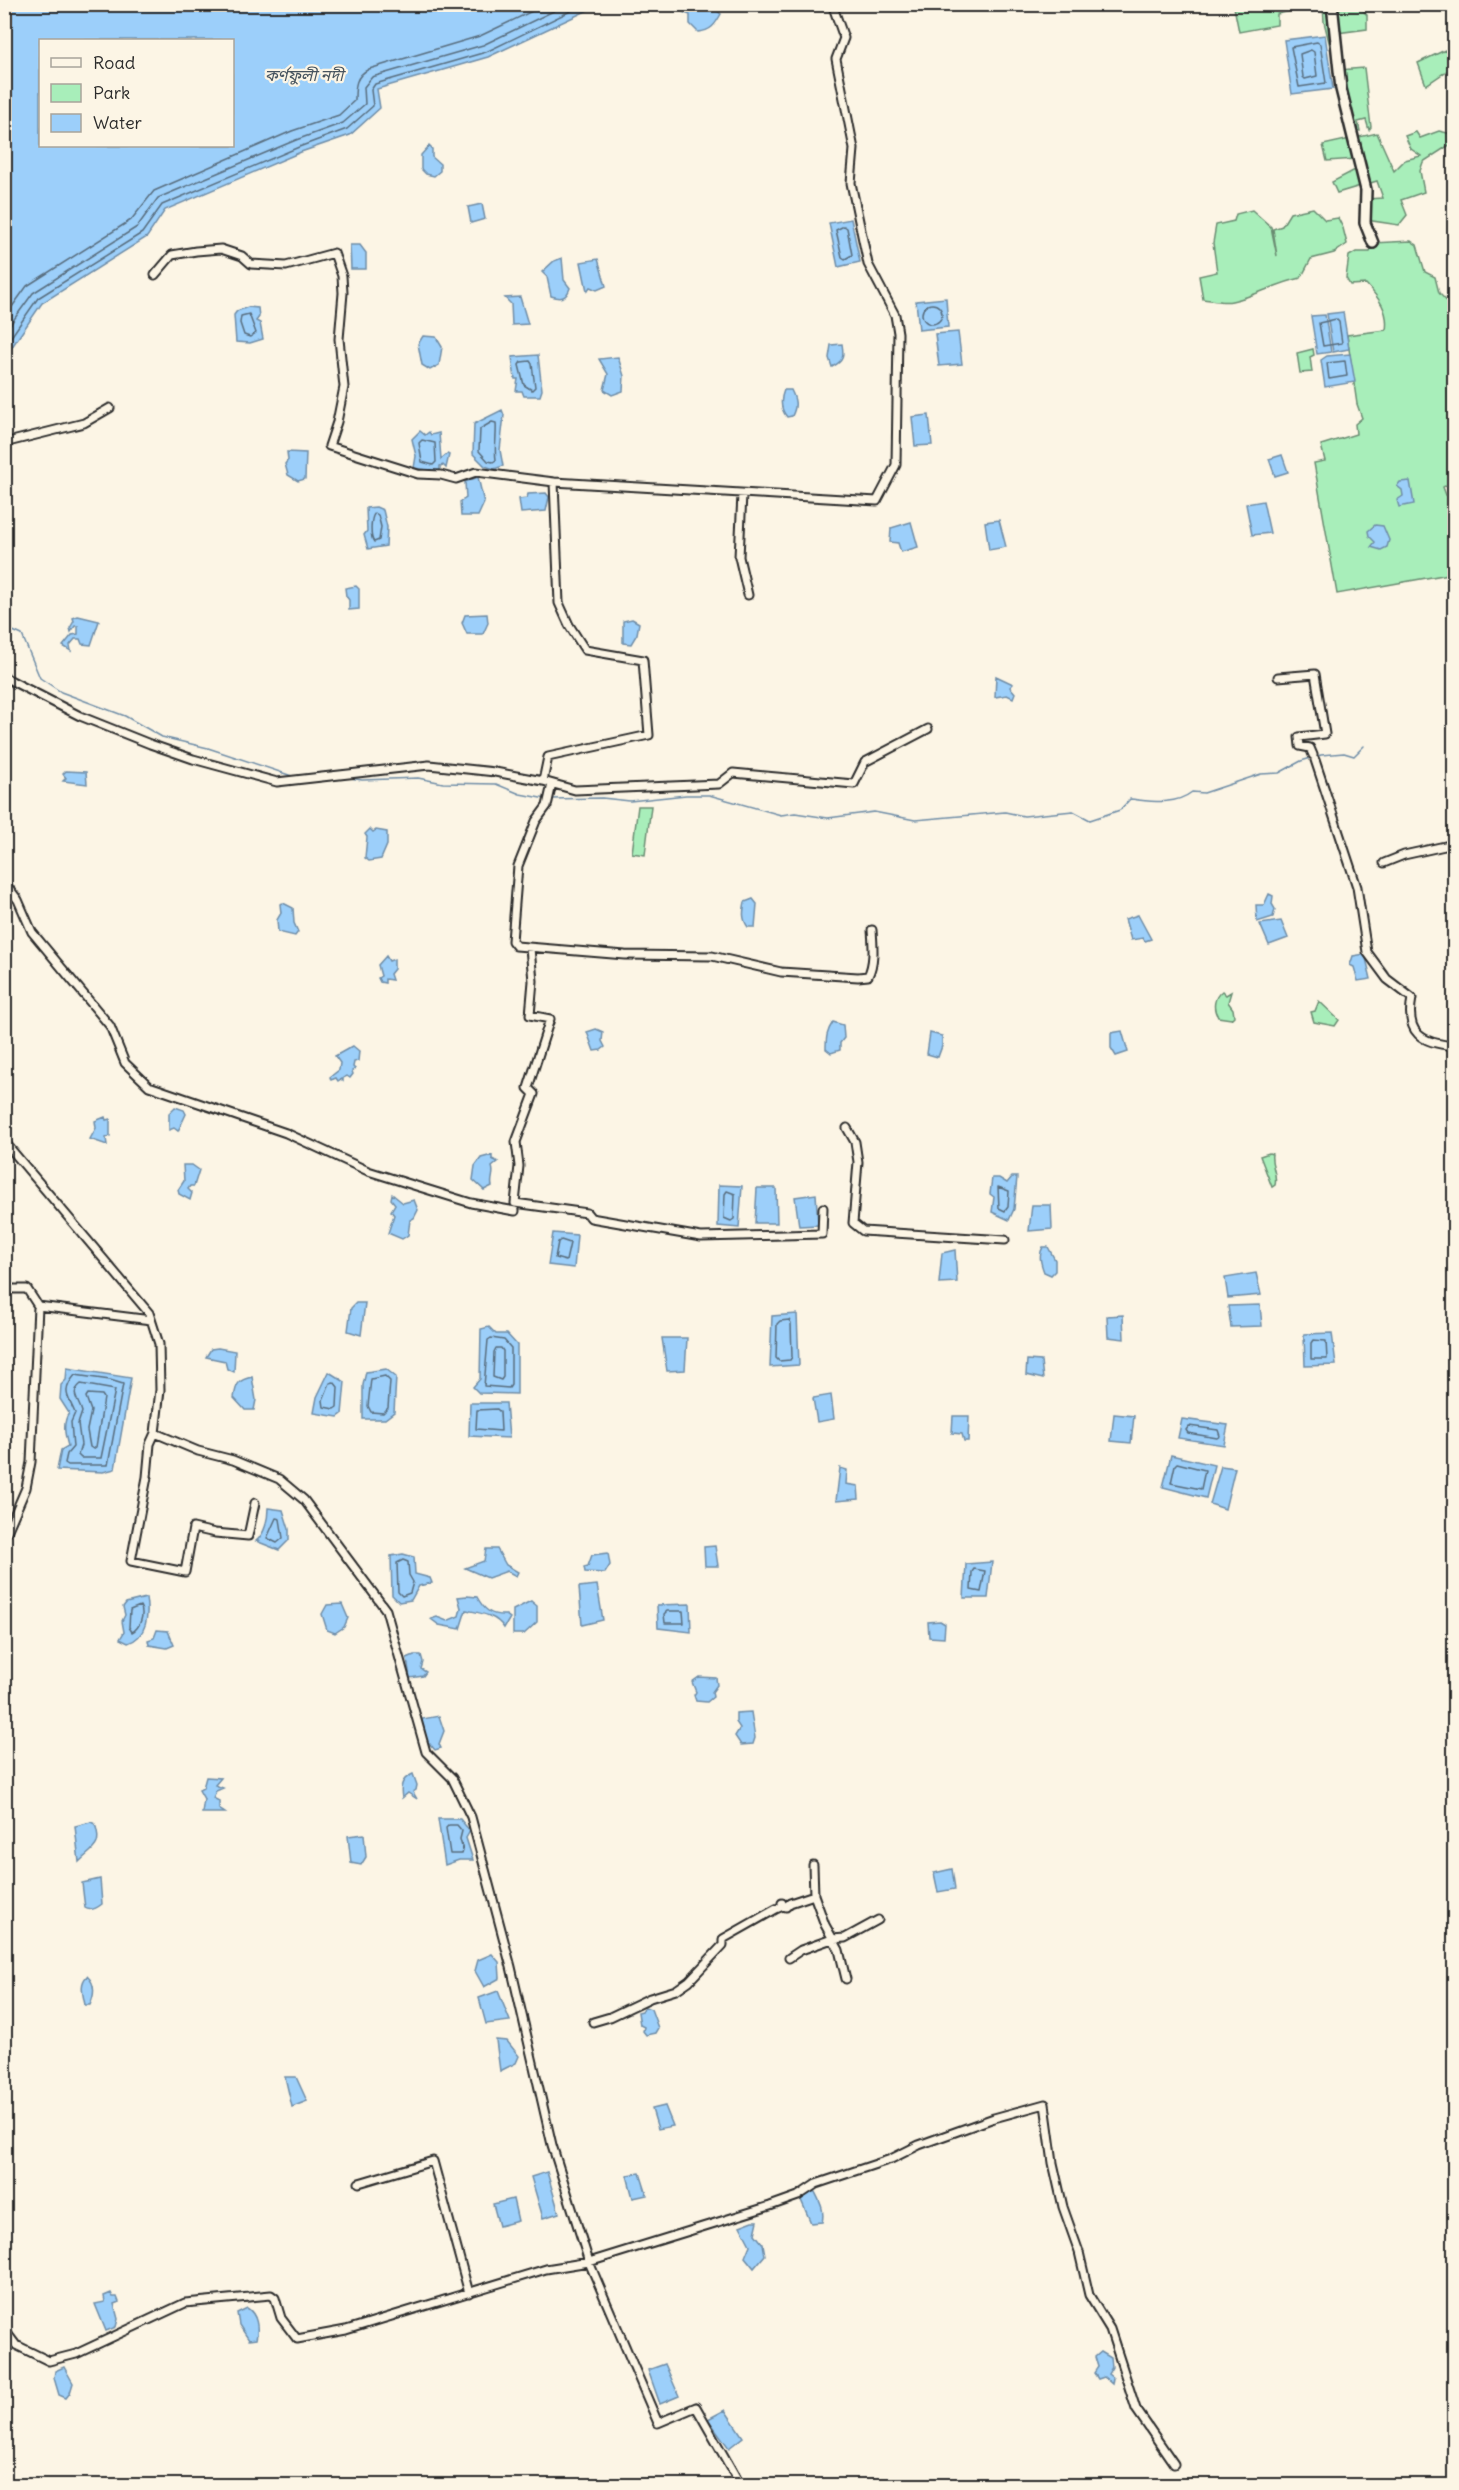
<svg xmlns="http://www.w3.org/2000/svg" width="1459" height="2490" font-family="Delius,'Noto Sans Bengali',sans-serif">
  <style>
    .green { fill: #a8eeba; stroke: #6a8c72; stroke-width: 1.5 }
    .water { fill: #9ccffa; stroke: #6f8da7; stroke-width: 1.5; fill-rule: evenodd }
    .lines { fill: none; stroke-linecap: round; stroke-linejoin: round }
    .shore { stroke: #586d7e; stroke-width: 1.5 }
    .stream { stroke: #6f8da7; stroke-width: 1.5 }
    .street-casing { stroke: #2b2b2b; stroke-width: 11 }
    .secondary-casing { stroke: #2b2b2b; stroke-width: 14 }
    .street { stroke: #fcf5e5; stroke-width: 7 }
    .secondary { stroke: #fcf5e5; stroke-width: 9 }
    .labels { text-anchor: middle; stroke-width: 4.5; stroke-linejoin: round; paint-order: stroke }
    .water-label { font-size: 16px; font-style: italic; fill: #47545f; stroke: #fcf5e5 }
  </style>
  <rect width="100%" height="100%" fill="#fcf5e5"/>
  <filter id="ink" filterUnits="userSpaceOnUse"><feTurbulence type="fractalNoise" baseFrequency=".0167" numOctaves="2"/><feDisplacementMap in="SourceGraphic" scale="12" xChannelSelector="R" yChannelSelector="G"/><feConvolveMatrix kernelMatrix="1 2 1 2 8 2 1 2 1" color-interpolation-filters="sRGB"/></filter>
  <g filter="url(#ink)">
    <path class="green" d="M1242,5H1295L1296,10L1277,14V25L1239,32L1234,7Z
      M1323,5H1332L1333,10L1358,5L1367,15V29L1337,33L1339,70L1364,68L1371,127L1369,130L1366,120L1358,122L1360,131L1351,130L1324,22Z
      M1445,50L1454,66L1426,85L1418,63Z
      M1454,109V142L1423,162L1420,171L1424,192L1401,200L1407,215L1399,225L1366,220V199L1383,198L1377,181L1337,193L1332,182L1357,169L1356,159L1327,161L1323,145L1377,133L1394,171L1405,160L1421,156L1411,149L1405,136L1416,132L1420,138L1439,131L1452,134L1449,113Z
      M1313,208L1325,220L1338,218L1343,228L1347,244L1334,253L1311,259L1301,278C1277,283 1256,296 1232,301C1223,303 1212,300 1203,299L1199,276L1217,272L1213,243L1216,225L1234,221L1236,214L1252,210L1271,227L1277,256L1273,229L1282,226L1290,213Z
      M1411,241L1417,245L1425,272L1435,277L1439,293L1454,309V481L1443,487L1446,495L1454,501V573L1337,594L1314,463L1325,461L1321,445L1356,434L1355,424L1362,418L1357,404L1347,335L1386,330C1389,311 1379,298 1366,284L1350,285L1346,278L1349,256L1356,252H1370L1373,243Z
      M1313,349L1314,355L1310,357L1312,372L1300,373L1297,353Z
      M638,806H651L645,855L632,853Z
      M1222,991L1226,995L1231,992L1228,1002L1233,1009L1234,1016L1231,1019L1218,1017C1212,1008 1214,997 1222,991Z
      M1319,1001L1339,1020L1335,1026L1314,1022L1311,1012L1315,1011Z
      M1269,1153L1272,1154C1270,1165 1278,1174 1275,1185L1272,1187L1260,1156Z"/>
    <path class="water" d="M5,4H599V5L488,57L377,89L380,108L350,135L301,152L165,210L147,237L42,303L5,357ZM232,40V146H40V40Z
      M686,5H709L721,14C715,25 711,31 698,32L690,24V15L683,12Z
      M1325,35L1333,89L1292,94L1284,40Z
      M429,146L432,149V157L440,164V171L434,176L426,174L421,169V155Z
      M482,204L485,219L471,223L468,207Z
      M851,219L860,262L838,267L829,223Z
      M350,245H360L366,253V269H351Z
      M562,258L564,280L570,288C566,299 561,299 551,296L547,277L542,272L554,261Z
      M598,259L606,286L597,290L590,287L587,291L581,262Z
      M520,297L528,324L512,325L511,304L505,298Z
      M946,298L948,327L919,330L916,301Z
      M248,307L258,308L259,317L256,321L260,323L263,339L250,343L236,342L234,315L237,311Z
      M1343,312L1349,349L1333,352L1327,314Z
      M1325,315L1331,352L1317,354L1311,316Z
      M958,332L962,364L939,366L935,334Z
      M423,336L436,337L442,347L439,365L430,370L422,365L418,344Z
      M842,344C844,356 844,361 832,367L829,358L831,345Z
      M1350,354L1355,382L1325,387L1321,360L1327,356Z
      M538,355L542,390L540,396H524L522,391H516L518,379H515L512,357Z
      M618,357L624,376L623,391L612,395L604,390L608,374L599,359Z
      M784,390H791C796,400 797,406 792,416L787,417C780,409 780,400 784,390Z
      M502,410L504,415L500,450L503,466L494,469L485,466L473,454L474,424Z
      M929,415L932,445L915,446L912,417Z
      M420,431L425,435L429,432L431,435L439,433L441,459L447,454L449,455L446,468L443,465L440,466V472L414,468L416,456L412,439Z
      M287,452L306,453L305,479L298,481L288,475L285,464L288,460Z
      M1282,455L1288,472L1275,476L1269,459Z
      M478,477L484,503L478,516H461L460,502L466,498L465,482Z
      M1410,481L1414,504L1399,507L1397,500L1403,496L1402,490L1397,486L1400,482Z
      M546,493L549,497L546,511L521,513L519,499L527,498L528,494Z
      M1263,501L1270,533L1252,535L1246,504Z
      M376,507L383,510L387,527L386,546L368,549L364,535L367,531L366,508Z
      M999,520L1006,547L989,550L985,522Z
      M911,522L918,547L901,552L898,543L890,542L891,528Z
      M1375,525L1383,526L1389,540L1387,547L1381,550L1371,547L1375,542L1369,536L1368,531Z
      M356,586L359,589V609L349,610V600L346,596L345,588Z
      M487,614L488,623L483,634H467L462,623L465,615Z
      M78,616L99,621L91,645L82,644L80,639H75L70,645L71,651L63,646L72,635L78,634V626H75L71,632L70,628L74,621L73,618Z
      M632,619L639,623L637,634L631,644L623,643V621Z
      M996,676L1013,684L1010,687L1015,693L1013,698L1007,695L995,697Z
      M66,771L86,772L87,784L63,781L66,778L63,774Z
      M370,829L373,832L376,830L387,832V845L381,859L369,861L365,858L367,837L365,834Z
      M1269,894L1273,896L1272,904L1275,909L1273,917L1257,922L1256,905H1264Z
      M753,899L757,904L755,927H748C742,919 743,912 745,902Z
      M283,903L293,908L294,923L298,932L295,936L278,932L277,920L281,913L280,904Z
      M1138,915L1151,939L1145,941L1143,938L1131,940L1125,919Z
      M1281,921L1288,938L1269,945L1260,924Z
      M1365,954L1371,979L1358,981L1354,967L1350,965L1353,956Z
      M386,956L389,961L394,959V969L390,974L392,980L385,979V983L380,982L378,978L381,976L378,965Z
      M833,1022L843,1025L844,1038L840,1043V1050L831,1053L826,1049C826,1037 827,1031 833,1022Z
      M596,1029L603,1032L602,1041L605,1047L601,1050L594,1051L587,1032Z
      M1122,1031L1128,1052L1116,1056L1111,1048V1033Z
      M930,1033L942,1036V1046L938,1057L927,1054Z
      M353,1046L359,1051L358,1061L354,1062L353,1067L355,1069L352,1071L353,1074L350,1078L347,1076L343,1078V1081L341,1079L338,1081L336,1078L331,1080L330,1077L339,1070L340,1063L335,1056Z
      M175,1107L184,1110L186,1114L178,1131L174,1128L169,1130V1113Z
      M105,1117L106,1120L110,1119V1136L106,1138L107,1145L90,1139L96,1128L95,1121Z
      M492,1155V1159L498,1162L492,1167C495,1174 490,1179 492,1186L484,1190L473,1180L475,1166L481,1158Z
      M183,1165H192L199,1170L194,1186H190L188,1189L192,1193L190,1200L179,1194L178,1190L184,1181Z
      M1012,1177H1017L1014,1209L1009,1220L992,1212L994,1197L990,1194L992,1178H999L1007,1183Z
      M719,1185L742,1186L739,1228L718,1226Z
      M757,1188H776L777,1223H755Z
      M392,1194L403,1203L414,1200L418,1210L414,1218L410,1220L408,1235L402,1239L388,1233L394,1215L391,1211L395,1204L391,1199Z
      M816,1194L818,1225L799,1226L795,1197Z
      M1032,1205H1051L1052,1229L1029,1231Z
      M553,1233L577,1235L574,1268L548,1265Z
      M1043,1247H1048L1055,1260V1271L1051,1275L1044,1272C1041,1264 1038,1255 1043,1247Z
      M955,1250L957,1282L939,1283L942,1253Z
      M1256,1273L1261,1295L1228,1298L1225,1278Z
      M356,1303H365L361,1335L348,1331L351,1308Z
      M1260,1305L1262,1326L1231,1327L1228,1306Z
      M797,1314L799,1365L770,1367L772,1316Z
      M1123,1315L1124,1339L1108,1337L1107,1316Z
      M489,1327L496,1334H507L517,1345V1394L479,1393L473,1387L480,1379L481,1329Z
      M1332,1333L1336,1365L1305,1366L1304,1334Z
      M662,1338H687L685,1370L667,1371Z
      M218,1348L235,1351L234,1372L227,1369L225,1361L206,1357L211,1349Z
      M1027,1360L1041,1361L1043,1379L1026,1375Z
      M67,1368L131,1378L115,1469L103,1472L57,1470L61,1450L68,1446C65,1435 62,1423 69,1413L60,1399L61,1385L66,1380Z
      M386,1369L396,1377L394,1412L385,1419H363V1385L366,1372Z
      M329,1372L345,1382L342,1414L338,1417L314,1413L317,1397Z
      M252,1377L256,1400L254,1410H245L234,1398C236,1384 238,1380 252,1377Z
      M831,1395L834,1419L817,1422L813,1398Z
      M470,1403H506L509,1438L469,1436Z
      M1114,1414L1134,1416L1131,1443L1111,1441Z
      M953,1416H969L968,1441H964L962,1434L952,1433Z
      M1182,1419L1228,1425L1224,1445L1178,1438Z
      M1171,1455L1214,1465L1206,1498L1163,1487Z
      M1221,1466L1235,1468L1225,1509L1210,1504Z
      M840,1468L847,1470L846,1484L858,1486L859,1499L836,1501Z
      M268,1508L283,1510L289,1529V1540L279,1550L256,1541C265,1534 268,1519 268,1508Z
      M715,1546L718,1566H705L704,1547Z
      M486,1549H497L506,1565L518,1572L516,1576L507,1571L488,1578L465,1568L484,1561Z
      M608,1553L610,1565L605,1573L585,1572L584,1567L588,1566L592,1555Z
      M403,1554L414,1557L415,1574L430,1578L432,1583L419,1586L411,1600L399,1602L392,1595L391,1556Z
      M992,1562L988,1598H964L966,1564Z
      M597,1585L603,1620L582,1625L579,1587Z
      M467,1596L477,1597C484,1610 491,1616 506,1615L510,1618L504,1628C496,1615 480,1613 466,1610L460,1629L439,1625L431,1619L437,1617L447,1621L459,1616L461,1608L458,1597Z
      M146,1598C149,1615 147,1637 128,1643L120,1639L124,1632L122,1621L125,1615L123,1607L126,1603Z
      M531,1601L537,1606V1622L524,1634H513V1610Z
      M342,1604L348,1618L344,1627L335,1633L327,1630L322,1614L327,1605Z
      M690,1604L691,1632L658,1628L657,1605Z
      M940,1621L945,1624L944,1638L929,1637L928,1622Z
      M157,1630L168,1631L174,1645L167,1648L149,1645L148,1640L154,1638Z
      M414,1655H421L423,1662L421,1669L426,1672L423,1676L410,1678L407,1658Z
      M699,1677L716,1678L717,1685L712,1692L713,1697L707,1702L696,1701L694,1695L696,1692L692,1682Z
      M751,1712L755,1738L753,1744L741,1745L735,1736L740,1728L736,1722V1713Z
      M439,1716L444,1731L439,1744L441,1748L435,1750L429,1743L424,1745L417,1720Z
      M413,1774L417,1785L416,1790L413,1792L417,1799L408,1793L402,1798C400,1786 401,1779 413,1774Z
      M206,1777L221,1778L215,1785L223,1788L216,1791L213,1798L219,1801V1809L225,1813H202L204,1799L199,1790L203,1788Z
      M438,1819H460L470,1831L466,1838L473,1860H459L445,1865Z
      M91,1822L95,1824C103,1847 93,1848 79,1862L75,1826Z
      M364,1834L366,1857L361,1865L351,1863L348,1836Z
      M952,1869L955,1889L938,1892L934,1873Z
      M100,1879L102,1904C97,1908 91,1912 85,1908L82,1883Z
      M492,1954L499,1962L500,1978L484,1987L475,1971L478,1960Z
      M87,1976C96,1984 94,1996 90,2005H85C83,1994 79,1984 87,1976Z
      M498,1991L510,2021L486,2024L479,1998Z
      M645,2007L651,2009L658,2028L655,2033L646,2035L643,2031L644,2027L640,2025L638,2012L642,2011Z
      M496,2040L507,2041L519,2056L516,2063L500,2071Z
      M285,2077H296L307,2101L292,2107Z
      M665,2106L673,2126L658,2129L652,2109Z
      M547,2172L559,2213L543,2218L531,2177Z
      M640,2173L647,2195L633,2198L627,2175Z
      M808,2191L815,2192C820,2202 825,2211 822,2222L811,2223L801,2200Z
      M513,2199L518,2221L499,2226L493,2204Z
      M753,2221H758L755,2234L763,2244L765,2255L754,2268L745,2257L750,2245L740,2226Z
      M111,2293L113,2297H117L119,2302L114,2304L118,2319L116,2327L106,2331L95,2304L105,2302L104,2296Z
      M247,2308C257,2314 259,2328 256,2339L249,2340L239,2325L237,2313Z
      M1101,2352L1111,2358L1112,2367L1108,2374L1113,2378L1112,2384L1104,2377L1098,2379L1094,2373L1098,2367L1095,2357Z
      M665,2364L679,2396L660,2404L648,2370Z
      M64,2367L73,2383L70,2393L66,2398L59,2395L54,2378L55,2371Z
      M725,2410L743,2437L729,2448L708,2419Z"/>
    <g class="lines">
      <path class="shore" d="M1317,42L1320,44L1326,83L1299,87L1291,47Z
        M1311,50L1314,52L1317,76L1305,79L1303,77L1300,54Z
        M844,226L847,228L852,255L845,259L842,257L836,230Z
        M922 314a10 10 0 1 1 20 0a10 10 0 1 1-20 0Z
        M249,314L256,333L250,337L244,335L240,323L241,316Z
        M4,318L27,286L131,220L154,191L292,131L339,115L355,100C355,86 355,76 369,69L480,36L547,4
        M1336,319L1339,322L1342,343L1323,346L1319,323Z
        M4,333L33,293L137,227L158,198L296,140L343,123L365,104L364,87L372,77L483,45L568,4
        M4,347L38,298L142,233L162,205L299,147L347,129L373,106L371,90L375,84L486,52L585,4
        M530,361L532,364L535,387L532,390L524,385L519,365L521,362Z
        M1345,361L1347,376L1329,379L1327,363Z
        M492,422L496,423C497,436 494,447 496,460L493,462L488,461L479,451L480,429Z
        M422,440L435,443L436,462L433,465L422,462L419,443Z
        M375,513L378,515L381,527L379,540L374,542C370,538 370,518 375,513Z
        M998,1187L1009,1191L1008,1207L1005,1211L999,1208Z
        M727,1191L735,1194L734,1219L731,1221L724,1218L725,1194Z
        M561,1240L570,1243L566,1261L555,1258L558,1242Z
        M780,1321L789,1320L791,1323L792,1357L790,1360L779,1361L776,1358L777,1324Z
        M491,1338L504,1340L511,1348V1385L509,1388L484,1386L488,1340Z
        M1313,1340L1326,1341L1327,1359H1311V1343Z
        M496,1348H501L503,1351V1377L501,1380L493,1377L494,1352Z
        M75,1375L110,1380L123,1384L108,1465H68L65,1463L67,1454L73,1447L71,1422L75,1413C68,1396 61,1392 75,1375Z
        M385,1376L390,1381L388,1408L383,1413L371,1412L368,1406L371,1379Z
        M334,1382L338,1387L337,1407L334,1409L324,1407L323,1400L330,1383Z
        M81,1384L115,1390L101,1458H81L78,1455L81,1445L78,1424L82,1412C79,1400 69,1394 81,1384Z
        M88,1394L102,1395L104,1398L96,1447L93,1449L90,1447L87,1430L91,1411L86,1397Z
        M497,1409L500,1412L501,1431L476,1429L477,1410Z
        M1189,1426L1218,1430L1220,1436L1217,1438L1188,1433L1186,1430Z
        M1177,1463L1205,1470L1201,1489L1171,1483L1175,1465Z
        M276,1518L280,1519L283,1538L277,1543L267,1538Z
        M403,1560L408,1562L409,1575L413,1582L410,1593L402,1596L398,1592L397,1563Z
        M974,1569L985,1571L981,1592L971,1590L972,1572Z
        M140,1606C145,1614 140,1628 132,1632L129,1627L130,1610Z
        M667,1611H683L684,1623H665L664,1614Z
        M449,1825H457L462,1831L460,1839L463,1851L462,1854H450L446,1828Z"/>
      <path class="stream" d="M4,627L22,635L40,678L61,692L125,716L162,737L208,748L295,777L319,774
        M344,777L362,780L418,778L443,783L496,784L520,794L546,799
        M551,799L602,798L630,801L686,795H709L781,815L795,813L828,818L874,812L915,820L1005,812L1024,816L1073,811L1090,820L1120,810L1130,799C1151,801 1174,806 1192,792L1204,793L1261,774L1279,773L1301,761L1321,755L1344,753L1354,756L1364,746"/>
      <g class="street-casing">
        <path id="street" d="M155,275L172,255L196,251L221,249L242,256L251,264L286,266L334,253L342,276L343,293L339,339L344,387L337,422L329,446L418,474L441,475L456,479L476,472L554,482
          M4,443L84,423L110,408
          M742,494L739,557L748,595
          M4,677L80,716L150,744L193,759L277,782L429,765L495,772L543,781L575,790L719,784L733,773L854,784L865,762L928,729
          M1278,677L1315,674L1325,734L1299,737L1300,746L1310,748L1313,755
          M1315,760L1357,887L1367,952L1387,979L1412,998C1405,1034 1422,1043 1454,1046
          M543,781L548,757L649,735L643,660L585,650L569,625L559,603L554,482L877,501L896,465L898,333L895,315L868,264L851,183L854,149L836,59L844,38L832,4
          M552,784L547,806L536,821L518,866L512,941L516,946L625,955L712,956L781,972L858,977L868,976C875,962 873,945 872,930
          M1384,863L1404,855L1454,844
          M4,882L18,900L32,932L110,1026L125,1063L149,1086L286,1133L368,1171L471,1203L515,1211
          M530,948L533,981L530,1015L550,1019L528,1088L534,1094L516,1142L519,1166L515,1203L587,1213L591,1218L701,1237L822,1234L823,1208
          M847,1128L855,1142L858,1162L853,1223L863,1231L1005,1240
          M4,1141L149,1313L159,1344L160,1390L155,1433L198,1451L233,1460L279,1479L304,1500L386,1610L426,1752L452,1778L471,1817L511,1967L552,2145L589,2262L658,2423L696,2407L741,2486
          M4,1289H27L38,1306L151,1320
          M155,1433L150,1444L147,1477L131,1561L185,1572L193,1528L215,1533L248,1536L255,1503
          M6,1534L26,1488L31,1462L38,1306
          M813,1865L814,1895L825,1925L839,1950L846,1979
          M783,1906L786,1907L790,1903L814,1895
          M789,1958L801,1950L832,1939L845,1938L878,1920
          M593,2022L610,2017L650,1998L676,1990L689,1981L723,1945V1939L776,1909L783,1906L782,1903
          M359,2183L433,2161L469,2293
          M4,2329L16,2345L49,2361L76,2354L185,2303L271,2295L275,2298L281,2318L297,2339L346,2330L546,2269L589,2262L770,2206L798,2196L816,2184L891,2159L919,2145L994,2118L1045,2104L1053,2163L1063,2207L1079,2252L1089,2295L1110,2329L1136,2409L1174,2464"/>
      </g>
      <g class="secondary-casing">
        <path id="secondary" d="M1332,4L1341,89L1366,190L1365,223L1373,243"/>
      </g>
      <use href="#street" class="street"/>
      <use href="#secondary" class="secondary"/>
    </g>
  </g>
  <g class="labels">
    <g class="water-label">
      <text x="304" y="81">কর্ণফুলী নদী</text>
    </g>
  </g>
  <rect width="1459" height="2490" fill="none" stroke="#fcf5e5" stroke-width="24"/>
  <rect x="12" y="12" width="1435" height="2466" fill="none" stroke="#2b2b2b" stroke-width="2" filter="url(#ink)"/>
  <rect x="39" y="39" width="195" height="108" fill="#fcf5e5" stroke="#a8a49b" stroke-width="1.5"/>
  <rect x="51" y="58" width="30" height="9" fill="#fcf5e5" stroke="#a8a49b" stroke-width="1.5"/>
  <text x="93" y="69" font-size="18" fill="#2b2b2b">Road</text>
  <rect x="51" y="84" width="30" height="18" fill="#a8eeba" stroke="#a8a49b" stroke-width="1.5"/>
  <text x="93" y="99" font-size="18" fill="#2b2b2b">Park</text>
  <rect x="51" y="114" width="30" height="18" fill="#9ccffa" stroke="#a8a49b" stroke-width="1.5"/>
  <text x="93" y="129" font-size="18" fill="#2b2b2b">Water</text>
</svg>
